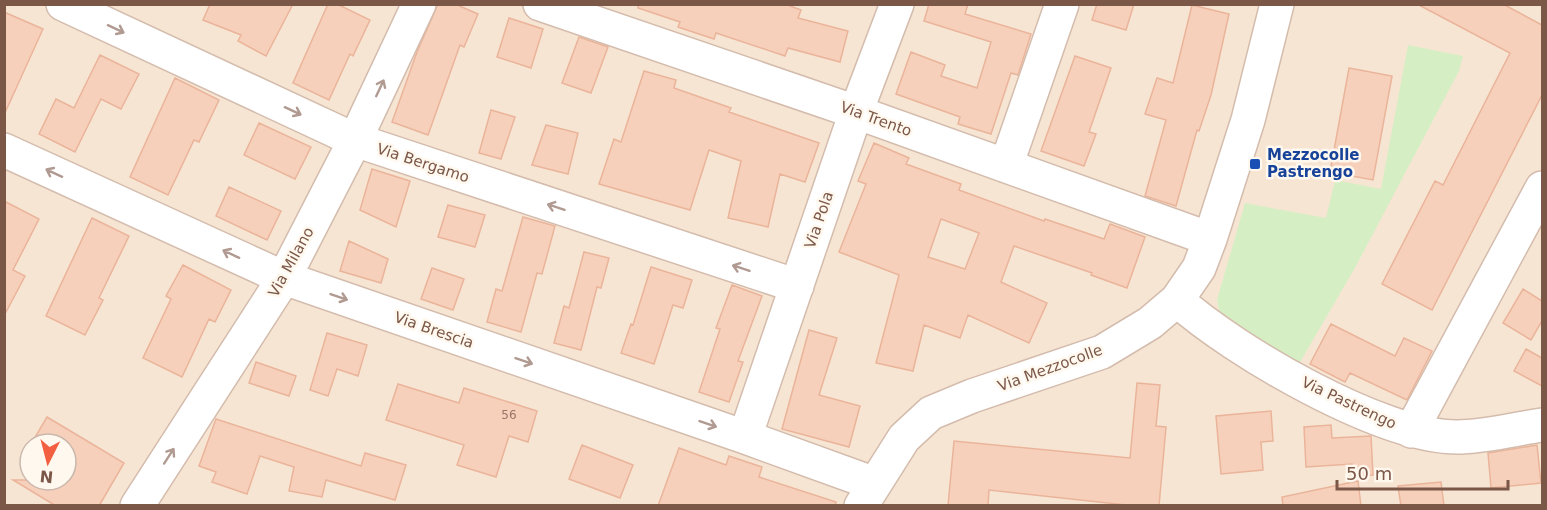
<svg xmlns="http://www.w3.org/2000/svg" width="1547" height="510" font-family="'DejaVu Sans',sans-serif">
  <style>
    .residential { fill: #f7e5d4; fill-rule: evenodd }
    .green { fill: #d6eec3 }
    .building { fill: #f6d0bb; stroke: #eab49a; stroke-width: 1.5; fill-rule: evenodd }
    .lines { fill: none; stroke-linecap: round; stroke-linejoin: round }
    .minor-casing { stroke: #d4bcad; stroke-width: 36 }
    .minor { stroke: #fff; stroke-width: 33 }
    .oneway { stroke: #b09a91 }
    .transit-dot { fill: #1a4fb4; stroke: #fff8ee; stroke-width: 2 }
    .labels { text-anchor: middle; stroke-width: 5; stroke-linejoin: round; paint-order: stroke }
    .number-label { font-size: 12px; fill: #9a7565 }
    .street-label { font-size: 15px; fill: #7b5748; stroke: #fff8ee }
    .transit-label { font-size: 15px; font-weight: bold; fill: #164399; stroke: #fff8ee; text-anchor: start }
  </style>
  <rect width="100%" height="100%" fill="#fef4e6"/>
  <path class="residential" d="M4,5H1542V505H5ZM30,444H66V480H30Z"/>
  <path class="green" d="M1408,45L1463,56L1459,71L1356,266L1299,364L1220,315L1217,300L1245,203L1326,218L1335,180L1381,189Z"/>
  <path class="building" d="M210,4H293L266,56L238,41L241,35L203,20Z
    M328,4H337L370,20L353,56L350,54L329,100L293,83Z
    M438,4H455L478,14L464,47L460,45L428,135L392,122L417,52Z
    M638,4H785L801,10L798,18L848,31L840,62L788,48L785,56L716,33L714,39L678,27L680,22L638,8Z
    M929,4H968L965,14L1031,34L1018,75L1011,73L991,134L958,124L960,117L896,94L911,52L945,65L941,76L977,88L991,42L924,21Z
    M1097,4H1134L1126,30L1092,20Z
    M1417,4H1503L1542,25V95L1432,310L1382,284L1435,181L1443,185L1510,53Z
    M1192,5L1229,14L1211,95L1199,131L1197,130L1176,206L1145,196L1166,120L1145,114L1157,78L1173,83Z
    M4,12L43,29L4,115Z
    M509,18L543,29L531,68L497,57Z
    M579,37L608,47L591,93L562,83Z
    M100,55L139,74L121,109L101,99L75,152L39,134L56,99L74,108Z
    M1075,56L1111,68L1089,132L1096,134L1084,166L1041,151Z
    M1349,68L1392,76L1373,180L1330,172Z
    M644,71L676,80L674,88L731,108L729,112L819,143L805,182L780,174L768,227L728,218L741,161L709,150L690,210L599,184L614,139L621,142Z
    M175,78L219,100L199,142L194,140L168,195L130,177Z
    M491,110L515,117L501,159L479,153Z
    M259,123L311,147L295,179L244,155Z
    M546,125L578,133L568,174L532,165Z
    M874,143L909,158L906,164L961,184L959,190L1044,221L1045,219L1104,239L1110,224L1145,237L1127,288L1091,275L1092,273L1014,246L1001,282L1047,303L1029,343L968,315L960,338L924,325L913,371L876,363L899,275L839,252L866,184L858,181ZM941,219L979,233L965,269L928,257Z
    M372,169L410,181L396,227L360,210Z
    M229,187L281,211L267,240L216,216Z
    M4,201L39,219L13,270L25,276L4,316Z
    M448,205L485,215L475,247L438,237Z
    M523,217L555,226L542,274L537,273L521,332L487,322L496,289L502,291Z
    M92,218L129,236L99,298L103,300L85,335L46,316Z
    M349,241L388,259L381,283L340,271Z
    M584,252L609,258L601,288L597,287L581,350L554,343L564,306L569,308Z
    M183,265L231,290L215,322L209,319L182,377L143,358L171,299L166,296Z
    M651,267L692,280L683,308L673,305L654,364L621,353L631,324L633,325Z
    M432,268L464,279L453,310L421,299Z
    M732,285L762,296L738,361L743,362L729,402L699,392L720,329L716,328Z
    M1523,289L1542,301V321L1531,340L1503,323Z
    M1331,324L1395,356L1404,338L1432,351L1407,400L1350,373L1345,382L1310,364Z
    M809,330L837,338L819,395L860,406L849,447L782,429Z
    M327,333L367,345L358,376L337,369L328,396L310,390Z
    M1526,349L1542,358V386L1514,371Z
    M256,362L296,376L289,396L249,383Z
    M1137,383L1160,385L1156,426L1166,427L1159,506H1135L989,490L988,506H948L954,441L1130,458Z
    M398,384L459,403L464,388L537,411L528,442L509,436L496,477L457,465L464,445L386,420Z
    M1271,411L1273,441L1261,442L1263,470L1221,474L1216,416Z
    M47,417L124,463L99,506H56L13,480H66V444H31Z
    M216,419L361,466L365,453L406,465L395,500L326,480L322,497L289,491L294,467L260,456L247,494L212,482L216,472L199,466Z
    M1331,425L1332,438L1371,436L1373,475L1354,476L1352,464L1306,467L1304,427Z
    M582,445L633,465L620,498L569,479Z
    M1537,445L1541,483L1491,488L1488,453Z
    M679,448L726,465L729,456L762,467L759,477L836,502L835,506H658Z
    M1358,481L1361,506H1283L1282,497Z
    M1441,482L1444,506H1401L1398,486Z"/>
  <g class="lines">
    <g class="minor-casing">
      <path id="minor" d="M63,4L355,140L797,286
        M540,4L856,112L1210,239
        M4,150L284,278L745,437L875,484
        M1006,166L1062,4
        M1177,300C1234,351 1381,437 1457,437C1484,437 1515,429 1542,425
        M1411,431L1542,188
        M745,437L856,112L897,4
        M137,506L284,278L355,140L419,4
        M861,506L904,438L931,413L972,396L1102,352L1150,323L1177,300L1199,268L1210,239L1248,120L1277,4"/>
    </g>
    <use href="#minor" class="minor"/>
  </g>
  <defs><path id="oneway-shaft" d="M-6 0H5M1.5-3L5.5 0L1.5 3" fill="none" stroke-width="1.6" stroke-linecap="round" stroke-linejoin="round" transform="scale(1.5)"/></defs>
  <g class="oneway">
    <use href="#oneway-shaft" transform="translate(116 29) rotate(25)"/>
    <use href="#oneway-shaft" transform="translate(380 88) rotate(-65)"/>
    <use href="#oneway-shaft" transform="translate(293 111) rotate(25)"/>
    <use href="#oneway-shaft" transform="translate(54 173) rotate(-155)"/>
    <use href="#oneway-shaft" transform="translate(556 207) rotate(-162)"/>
    <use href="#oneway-shaft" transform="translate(231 254) rotate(-155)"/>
    <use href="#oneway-shaft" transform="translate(741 268) rotate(-162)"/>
    <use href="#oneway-shaft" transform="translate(339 297) rotate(19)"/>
    <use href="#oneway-shaft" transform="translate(524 361) rotate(19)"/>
    <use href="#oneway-shaft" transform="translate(708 424) rotate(19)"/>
    <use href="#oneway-shaft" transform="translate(169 456) rotate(-57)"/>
  </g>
  <rect class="transit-dot" x="1249" y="158" width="12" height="12" rx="3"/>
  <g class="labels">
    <g class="number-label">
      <text x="509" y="419">56</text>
    </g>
    <g class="street-label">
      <text transform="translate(876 119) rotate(20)" y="5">Via Trento</text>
      <text transform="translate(423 163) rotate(18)" y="5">Via Bergamo</text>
      <text transform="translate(819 220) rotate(-71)" y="5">Via Pola</text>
      <text transform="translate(291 262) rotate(-61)" y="5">Via Milano</text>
      <text transform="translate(434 330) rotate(19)" y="5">Via Brescia</text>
      <text transform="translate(1050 368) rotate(-20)" y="5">Via Mezzocolle</text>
      <text transform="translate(1349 403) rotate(25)" y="5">Via Pastrengo</text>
    </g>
    <g class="transit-label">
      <text x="1267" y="160">Mezzocolle<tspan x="1267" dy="17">Pastrengo</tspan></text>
    </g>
  </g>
  <rect width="1547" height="510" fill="none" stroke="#7b5748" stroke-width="12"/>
  <g transform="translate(48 462) rotate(186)"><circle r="28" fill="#fff8ee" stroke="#cab8ac" stroke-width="1.5"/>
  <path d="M0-4.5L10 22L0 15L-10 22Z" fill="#f25f41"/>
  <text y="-9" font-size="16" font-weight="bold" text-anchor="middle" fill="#7b5748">N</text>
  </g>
  <path d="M1337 480v9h171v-9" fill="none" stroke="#7b5748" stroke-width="3"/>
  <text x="1346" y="480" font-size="18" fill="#7b5748" stroke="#fff8ee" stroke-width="4.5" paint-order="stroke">50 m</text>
</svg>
